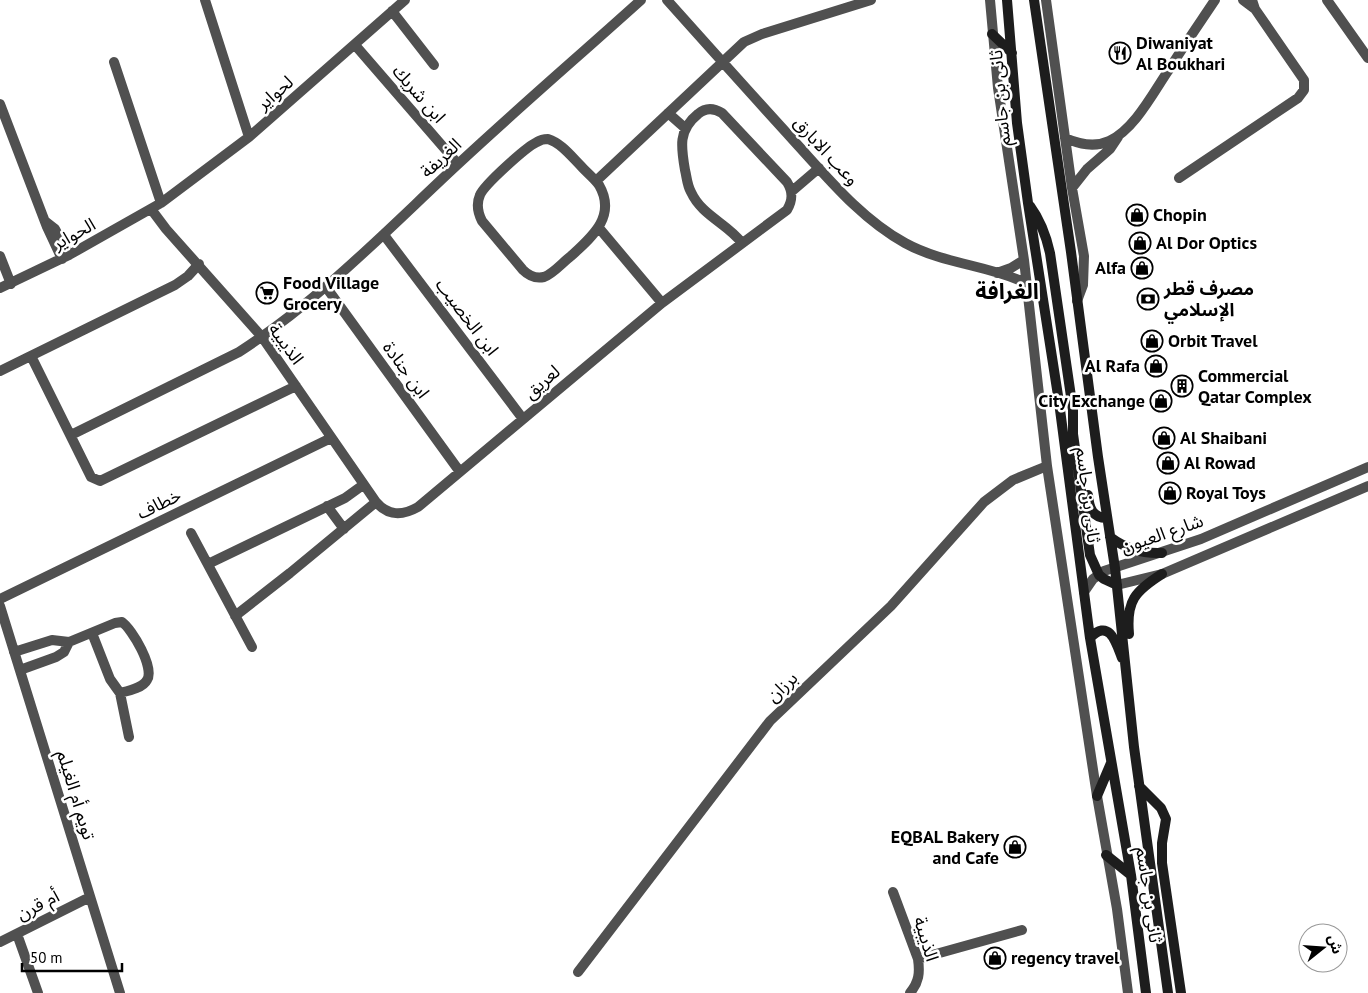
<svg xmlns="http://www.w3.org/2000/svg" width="1368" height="993" font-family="'PT Sans','Noto Sans Arabic',sans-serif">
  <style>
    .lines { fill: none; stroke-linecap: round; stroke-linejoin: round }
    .minor { stroke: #505050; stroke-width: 10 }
    .tertiary { stroke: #505050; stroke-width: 10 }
    .secondary { stroke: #1d1d1d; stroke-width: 10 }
    .labels { text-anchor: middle; stroke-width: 5; stroke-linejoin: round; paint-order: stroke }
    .poi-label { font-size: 18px; font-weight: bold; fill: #000; stroke: #fff; text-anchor: start }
    .street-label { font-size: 18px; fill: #000; stroke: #fff }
    .district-label { font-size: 22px; font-weight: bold; fill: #000; stroke: #fff }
  </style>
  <rect width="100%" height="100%" fill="#fff"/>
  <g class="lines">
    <path class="minor" d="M205,0L249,137
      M667,0C709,47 751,94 794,141C827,177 861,219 905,243C943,264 988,265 1026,283
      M990,0L998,88L1024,260L1047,466L1097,796L1117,909L1128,993
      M1046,0L1072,188L1084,256L1083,285L1077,301
      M1243,0L1255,9
      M1327,0L1368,58
      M392,11L434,65
      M355,45L458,164
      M114,62L161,203
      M0,104L47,227L62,259
      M668,113L685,128
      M1065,138C1079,144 1094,148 1109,141C1134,130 1153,93 1168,71C1183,47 1199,24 1215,0
      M548,139C561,143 571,156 580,165C586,172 594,178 599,185C617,216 592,237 571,256C563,262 553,274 544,277C535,279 529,276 523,270L482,221C478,213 476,204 480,195C484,185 526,147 537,142C540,140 544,139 548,139Z
      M1179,178L1298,98L1304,90V80L1255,9L1252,0
      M596,181L744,42L762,34L871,0
      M1072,188L1087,169L1110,149L1118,137
      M791,192L819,168
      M151,209L166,229L262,337L376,502C388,516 402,516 418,507L662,303L787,210C793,200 793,192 787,182L722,113C714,108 706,107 698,114C678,130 681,147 685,170C687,178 687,185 691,192C702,216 727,223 742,243
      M46,222L55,229L69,255
      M599,228L662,303
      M384,235L523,419
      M0,256L11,284
      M997,273L1011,268L1024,260
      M326,287L460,472
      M0,288L69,255L161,203L249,137L405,0
      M31,356L91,477L100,481L296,386
      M0,371L175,285L188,276L199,264
      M71,435L239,352C320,300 387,230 457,165C517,109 580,55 641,0
      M327,506L344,529
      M191,533L252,647
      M208,564L345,498L363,485
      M0,599L331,438
      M0,606L120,993
      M235,616L290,573L376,502
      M14,652L52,640L69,642L115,623L122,622C132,629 155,668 147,680C143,688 128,691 120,693L110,679L92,633
      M20,670L56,657L64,652L69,642
      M120,693L129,737
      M893,892L918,959C920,973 919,982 910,993
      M17,934L38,993
      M0,942L90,897
      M918,959L1022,930
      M578,972L770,721L891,606L984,502L1013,480L1047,466"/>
    <path class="tertiary" d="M1117,585L1162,574L1368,486
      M1084,592L1093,579L1104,571L1201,539L1368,467"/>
    <path class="secondary" d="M1007,0L1017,123L1028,203L1059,402L1090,638L1131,875L1146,993
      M1034,0L1071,252L1098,457L1115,568L1134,747L1168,993
      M992,34L1012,53
      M1030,206C1041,221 1046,235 1050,253L1073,410V434L1090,555L1099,575L1104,579L1117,585
      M1088,495C1089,507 1092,518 1107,518
      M1110,537C1126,549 1142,554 1162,553
      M1129,634C1126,601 1135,591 1162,574
      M1090,638C1109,618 1116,642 1122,658
      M1139,786L1161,808L1166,819L1162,843V863L1181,993
      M1097,796L1111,763
      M1106,855L1131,875"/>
  </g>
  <defs>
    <g id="restaurant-ring" transform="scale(1.125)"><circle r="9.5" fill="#fff" stroke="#000" stroke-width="1.5"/><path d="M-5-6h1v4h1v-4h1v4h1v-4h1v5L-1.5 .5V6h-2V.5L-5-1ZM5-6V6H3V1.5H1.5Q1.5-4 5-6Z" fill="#000"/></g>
    <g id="shop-ring" transform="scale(1.125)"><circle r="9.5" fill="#fff" stroke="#000" stroke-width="1.5"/><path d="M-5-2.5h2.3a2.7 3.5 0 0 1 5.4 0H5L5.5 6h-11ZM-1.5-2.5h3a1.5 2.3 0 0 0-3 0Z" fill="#000"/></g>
    <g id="supermarket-ring" transform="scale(1.125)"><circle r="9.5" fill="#fff" stroke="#000" stroke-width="1.5"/><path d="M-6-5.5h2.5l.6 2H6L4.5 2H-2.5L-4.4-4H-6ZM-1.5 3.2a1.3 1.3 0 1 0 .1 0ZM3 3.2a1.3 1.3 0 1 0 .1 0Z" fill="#000"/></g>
    <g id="bank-ring" transform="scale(1.125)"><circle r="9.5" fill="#fff" stroke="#000" stroke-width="1.5"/><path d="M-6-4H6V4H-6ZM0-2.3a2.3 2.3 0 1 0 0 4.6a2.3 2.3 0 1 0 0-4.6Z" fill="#000"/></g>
    <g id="building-ring" transform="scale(1.125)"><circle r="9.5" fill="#fff" stroke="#000" stroke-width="1.5"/><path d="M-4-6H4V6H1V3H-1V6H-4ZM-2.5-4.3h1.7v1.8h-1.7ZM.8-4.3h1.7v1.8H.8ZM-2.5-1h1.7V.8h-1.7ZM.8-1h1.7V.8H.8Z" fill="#000"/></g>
  </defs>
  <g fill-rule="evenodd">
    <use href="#restaurant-ring" x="1120" y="53"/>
    <use href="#shop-ring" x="1137" y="215"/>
    <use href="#shop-ring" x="1140" y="243"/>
    <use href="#shop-ring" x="1142" y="268"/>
    <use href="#supermarket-ring" x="267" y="293"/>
    <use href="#bank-ring" x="1148" y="299"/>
    <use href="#shop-ring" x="1152" y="341"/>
    <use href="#shop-ring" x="1156" y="366"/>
    <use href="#building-ring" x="1182" y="386"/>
    <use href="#shop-ring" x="1161" y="401"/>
    <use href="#shop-ring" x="1164" y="438"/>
    <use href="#shop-ring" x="1168" y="463"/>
    <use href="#shop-ring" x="1170" y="493"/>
    <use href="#shop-ring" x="1015" y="847"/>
    <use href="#shop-ring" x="995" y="958"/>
  </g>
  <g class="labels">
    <g class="poi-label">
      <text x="1136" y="49">Diwaniyat<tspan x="1136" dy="21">Al Boukhari</tspan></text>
      <text x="1153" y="221">Chopin</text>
      <text x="1156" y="249">Al Dor Optics</text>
      <text x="1126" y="274" text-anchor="end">Alfa</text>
      <text x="283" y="289">Food Village<tspan x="283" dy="21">Grocery</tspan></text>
      <text x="1164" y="295">مصرف قطر<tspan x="1164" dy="21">الإسلامي</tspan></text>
      <text x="1168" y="347">Orbit Travel</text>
      <text x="1140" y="372" text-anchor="end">Al Rafa</text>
      <text x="1198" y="382">Commercial<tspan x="1198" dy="21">Qatar Complex</tspan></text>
      <text x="1145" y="407" text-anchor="end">City Exchange</text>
      <text x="1180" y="444">Al Shaibani</text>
      <text x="1184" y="469">Al Rowad</text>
      <text x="1186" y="499">Royal Toys</text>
      <text x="999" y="843" text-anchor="end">EQBAL Bakery<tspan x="999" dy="21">and Cafe</tspan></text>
      <text x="1011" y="964">regency travel</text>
    </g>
    <g class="street-label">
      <text transform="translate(275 93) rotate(-41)" y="6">لحواير</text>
      <text transform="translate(419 94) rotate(49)" y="6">ابن شريك</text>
      <text transform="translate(1000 98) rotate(-95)" y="6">ثانى بن جاسم</text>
      <text transform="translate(826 151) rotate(47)" y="6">وعب الابارق</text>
      <text transform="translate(441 158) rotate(-43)" y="6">الغريفة</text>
      <text transform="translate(74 234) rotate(-29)" y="6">الحواير</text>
      <text transform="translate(467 317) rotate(53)" y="6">ابن الخصيب</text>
      <text transform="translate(286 344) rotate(54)" y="6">الذيبية</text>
      <text transform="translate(406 370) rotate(54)" y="6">ابن جنادة</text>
      <text transform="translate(542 382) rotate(-40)" y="6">لعريق</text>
      <text transform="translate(1088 495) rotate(83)" y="6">ثانى بن جاسم</text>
      <text transform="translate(159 504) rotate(-26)" y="6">خطاف</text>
      <text transform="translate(1162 534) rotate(-19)" y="6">شارع العيون</text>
      <text transform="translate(782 687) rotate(-43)" y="6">برزان</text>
      <text transform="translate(76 795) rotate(73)" y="6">تويم أم الغيلم</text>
      <text transform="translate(1149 895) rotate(82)" y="6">ثانى بن جاسم</text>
      <text transform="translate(38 905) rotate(-27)" y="6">أم قرن</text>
      <text transform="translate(926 939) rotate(73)" y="6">الذيبية</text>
    </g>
    <g class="district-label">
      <text x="1007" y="299">الغرافة</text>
    </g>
  </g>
  <g transform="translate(1323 948) rotate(73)"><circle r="24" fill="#ffffff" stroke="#999999"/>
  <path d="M0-4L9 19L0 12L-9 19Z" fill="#000000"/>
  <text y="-8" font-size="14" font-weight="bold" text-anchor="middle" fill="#000000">ش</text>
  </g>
  <path d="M22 963v8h100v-8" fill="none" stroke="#000000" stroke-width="2.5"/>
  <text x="30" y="963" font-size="15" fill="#000000" stroke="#ffffff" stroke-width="4" paint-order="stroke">50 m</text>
</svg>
